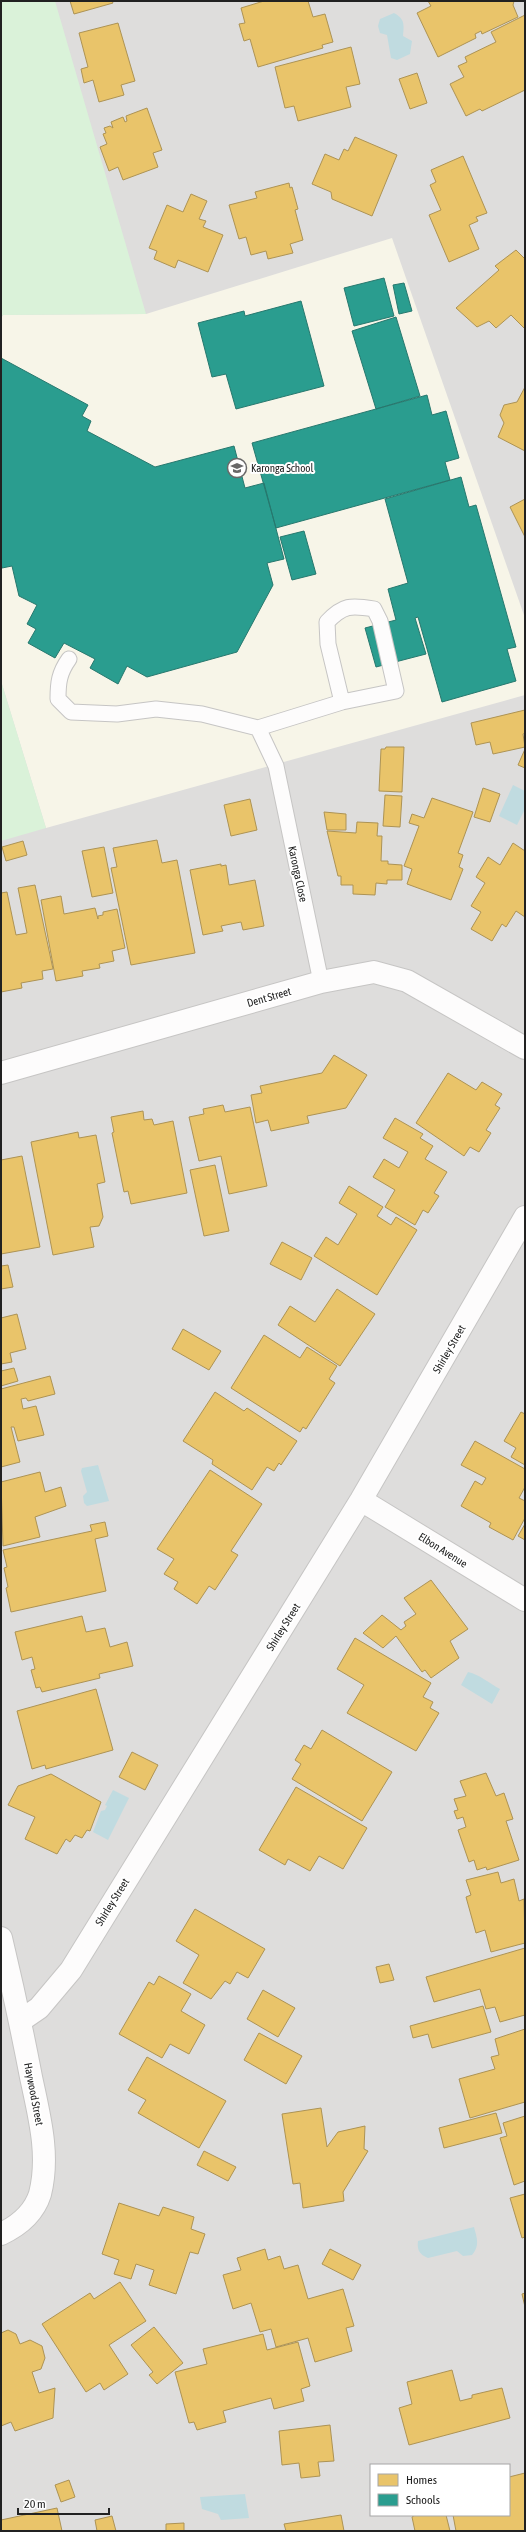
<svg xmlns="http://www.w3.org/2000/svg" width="526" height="2532" font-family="'Asap Condensed',sans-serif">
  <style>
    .residential { fill: #dedddc; fill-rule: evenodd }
    .education { fill: #f7f5e8 }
    .park { fill: #daf2d9 }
    .water { fill: #c0dbe0 }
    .homes { fill: #e9c46a; stroke: #ad9354 }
    .schools { fill: #2a9d8f; stroke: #27786e }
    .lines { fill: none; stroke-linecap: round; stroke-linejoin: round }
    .service-casing { stroke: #c6c5c4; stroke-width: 17 }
    .minor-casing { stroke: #c6c5c4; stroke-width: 24 }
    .service { stroke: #fdfcfc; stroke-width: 15 }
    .minor { stroke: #fdfcfc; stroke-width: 22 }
    .labels { text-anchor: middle; stroke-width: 4; stroke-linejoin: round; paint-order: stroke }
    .poi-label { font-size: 11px; fill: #212121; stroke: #fff; text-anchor: start }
    .street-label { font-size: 11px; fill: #212121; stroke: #fff }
  </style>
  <rect width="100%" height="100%" fill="#efedeb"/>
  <path class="residential" d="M1,1H525V2531H1ZM371,2465H509V2515H371Z"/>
  <path class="education" d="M392,238L525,618V695L46,828L1,681V318L3,315L146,314Z"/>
  <path class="park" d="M1,1H55L146,314L3,315L1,318Z
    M1,681L46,828L1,841Z"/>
  <path class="water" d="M394,13C405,19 404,24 403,36L412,41L410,54L397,60L391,58L387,35L380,33L378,26L380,19Z
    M513,785L525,791V809L517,825L499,816Z
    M98,1465L109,1501L87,1506L84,1503L83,1496L87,1492L81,1471L82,1468Z
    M468,1672C480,1675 489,1683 500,1689L492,1704L461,1685Z
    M113,1790L129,1798L108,1840L93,1832L101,1811L105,1810L107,1806L105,1805Z
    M474,2227C477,2238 480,2246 472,2255L463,2256L457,2251L428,2258C419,2254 417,2250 418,2241Z
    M245,2494L249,2518L221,2520L218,2514L202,2509L200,2497Z"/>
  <path class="homes" d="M70,1H112L113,3L74,14Z
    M264,1H308L313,17L325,14L333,42L322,45L323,48L258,67L250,39L244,41L239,24L245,23L241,8Z
    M428,1H514L513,5L518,17L482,34L481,31L475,34L476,38L438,57L417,13L431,6Z
    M525,15V90L482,111L480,109L466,116L450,84L464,77L458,66L467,62L465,57L496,42L491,32Z
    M118,23L135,81L121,85L124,95L99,102L93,80L84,83L81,69L88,67L79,33Z
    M351,47L360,84L346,87L351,107L298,121L294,106L285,108L275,67Z
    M417,73L427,103L410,109L399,79Z
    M147,108L162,150L153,153L158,167L123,180L118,167L109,171L100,147L107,144L103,134L106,133L104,128L110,126L113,128L111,122L123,117L125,122L127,121L126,116Z
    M355,137L397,155L372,216L332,199L331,192L312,184L325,154L339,160L344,149L348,151Z
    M463,156L487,213L476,217L478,221L469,225L479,249L449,262L429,215L441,210L430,185L436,182L431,170Z
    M289,183L290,188L292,187L298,209L295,210L303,240L290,244L293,253L268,259L266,251L251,255L246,237L239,239L229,205L257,198L255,192Z
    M191,194L207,201L199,219L206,221L203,227L223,235L208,272L178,260L175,268L154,259L157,251L149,248L167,205L183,212Z
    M516,250L525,259V329L511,315L496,328L489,321L477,327L456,308L499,270L495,266Z
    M525,387V451L498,437L504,423L500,415L504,405L517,402Z
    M525,499V537L510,507Z
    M525,710V733L523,734L525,747L493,754L490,742L476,745L471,723Z
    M386,747H404L402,792L379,791L381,749H385Z
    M525,749V768L518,765Z
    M483,788L500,794L490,822L474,817Z
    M385,795L402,796L400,827L383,826Z
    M432,798L473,812L458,853L463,855L459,867L463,869L451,900L407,884L412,869L404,866L419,826L409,823L412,814L424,818Z
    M250,799L257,830L231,836L224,805Z
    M324,812L346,814V830H327Z
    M357,822L378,823L377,836H382L381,861H388V864L402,865V880H387V884L376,883L375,895L353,894V885H341V876H338L327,831L356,833Z
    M157,840L162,863L177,860L195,953L131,965L111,868L117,867L113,848Z
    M23,841L27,855L6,861L2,847Z
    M513,843L525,851V917L516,911L506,927L502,924L492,941L471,929L481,912L471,906L485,883L476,877L488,857L500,865Z
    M104,847L113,893L92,897L82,851Z
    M221,864V866L226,865L229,885L255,880L264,926L243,930L241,922L221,926L223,931L203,935L190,870Z
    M35,885L53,969L42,971L43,979L21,983L22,988L1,992V893L7,892L16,935L27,933L18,888Z
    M61,896L64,914L95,908L98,919V916L103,915V912L117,909L125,948L112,951L114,961L99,964L100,968L82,971L83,976L56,981L41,900Z
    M334,1055L367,1075L346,1108L307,1116L309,1123L271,1131L268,1120L256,1123L251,1095L262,1093L260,1086L322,1073Z
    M448,1073L476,1090L482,1082L502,1094L495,1105L500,1108L486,1130L491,1133L479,1152L470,1147L464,1156L416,1123Z
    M223,1105L225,1112L250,1107L267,1186L229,1194L221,1156L199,1161L189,1117L204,1114L203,1109Z
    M143,1111L144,1120L152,1119L154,1125L173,1121L187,1193L131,1204L128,1191L124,1192L112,1133L114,1132L111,1117Z
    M395,1118L423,1134L420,1138L433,1146L425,1159L447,1172L434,1193L439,1196L428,1213L423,1210L415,1225L385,1207L395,1190L373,1177L384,1159L399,1168L408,1152L383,1138Z
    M78,1132L79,1138L96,1135L105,1182L97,1184L103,1217L99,1226L90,1227L94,1247L53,1255L31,1142Z
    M22,1156L40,1247L1,1254V1160Z
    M215,1165L229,1231L204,1236L190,1170Z
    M349,1186L383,1207L377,1216L391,1225L396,1217L417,1230L377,1295L314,1256L326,1237L338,1245L357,1214L339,1203Z
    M282,1242L312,1258L301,1280L270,1264Z
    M8,1265L13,1287L1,1289V1266Z
    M337,1289L375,1314L340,1366L278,1325L290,1306L315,1322Z
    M17,1314L26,1349L10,1353L12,1362L1,1364V1318Z
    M183,1329L221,1351L209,1370L172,1349Z
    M264,1335L300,1358L307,1347L337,1366L329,1379L335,1383L306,1429L303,1427L300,1432L231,1388Z
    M14,1368L18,1381L1,1386V1371Z
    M50,1376L55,1394L28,1401L26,1398L21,1399L23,1409L36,1406L44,1435L18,1441L14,1427H11L20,1462L1,1467V1389Z
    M215,1392L244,1411L247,1408L297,1441L281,1465L279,1463L274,1471L267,1467L252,1490L212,1464L213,1460L183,1441Z
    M521,1412L525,1414V1465L511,1457L516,1448L504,1441Z
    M475,1441L525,1469V1487L519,1498L525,1501V1518L513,1540L489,1527L491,1523L461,1506L475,1481L482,1485L486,1478L461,1465Z
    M210,1470L262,1504L231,1551L238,1555L215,1590L209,1586L197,1604L174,1589L178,1582L164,1574L174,1559L157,1549Z
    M40,1472L45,1492L61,1487L66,1506L35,1517L40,1537L3,1546L1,1482Z
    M105,1522L108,1536L95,1539L106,1591L11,1612L6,1588L8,1587L4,1568L7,1567L3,1550L92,1531L90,1525Z
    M525,1524V1540L518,1536Z
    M431,1580L468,1629L450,1641L459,1658L431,1678L425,1670L422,1672L396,1636L383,1648L363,1633L382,1615L401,1630L406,1626L404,1622L416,1614L404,1598Z
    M82,1616L86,1632L105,1628L110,1647L127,1642L133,1666L99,1674L100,1678L42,1692L40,1687L36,1688L31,1670L35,1669L32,1657L22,1660L15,1632Z
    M355,1638L431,1683L423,1697L433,1702L430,1708L439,1713L416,1751L347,1713L364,1685L337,1669Z
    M96,1689L113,1750L46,1769L45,1765L32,1769L17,1711Z
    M322,1730L392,1772L362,1821L292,1779L301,1764L295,1760L304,1745L311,1749Z
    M132,1752L158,1765L145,1790L119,1777Z
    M486,1773L496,1796L504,1793L513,1819L506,1821L519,1860L487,1870L486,1867L477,1870L474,1860L469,1862L458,1830L466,1827L463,1817L457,1819L454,1811L458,1810L454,1799L466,1796L460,1781Z
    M51,1774L101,1802L90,1831L87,1830L82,1838L75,1835L70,1842L66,1839L57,1854L25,1839L35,1817L8,1805L18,1786Z
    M296,1787L367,1828L343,1869L319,1856L310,1871L288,1859L285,1865L259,1850Z
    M498,1872L501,1883L514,1879L519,1901L524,1899L525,1943L491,1952L485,1930L476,1933L466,1897L471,1895L466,1880Z
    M195,1909L265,1949L248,1978L237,1972L230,1984L225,1981L211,1999L183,1983L199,1955L176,1941Z
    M525,1948V2015L500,2022L495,2007L486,2009L480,1989L434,2002L426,1977Z
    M389,1964L394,1980L380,1983L376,1967Z
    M159,1976L191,1994L181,2011L205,2025L189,2054L170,2044L162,2058L119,2034L149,1982L154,1985Z
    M263,1990L295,2008L278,2037L247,2019Z
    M483,2006L491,2032L432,2048L428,2034L413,2038L410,2026Z
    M525,2029V2102L470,2118L459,2079L495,2069L491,2057L499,2055L495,2039Z
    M259,2033L302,2056L286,2084L244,2060Z
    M147,2057L226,2101L199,2148L138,2113L146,2100L128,2090Z
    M321,2108L327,2147L338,2132L365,2126L364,2149L368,2151L343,2192L344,2201L303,2208L300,2183L293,2184L282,2114Z
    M496,2113L502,2133L444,2148L439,2128Z
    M525,2116V2181L514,2185L500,2138L507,2136L503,2123Z
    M204,2151L236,2167L228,2181L197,2165Z
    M525,2194V2237L522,2238L510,2198Z
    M119,2203L159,2216L163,2207L194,2217L191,2229L205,2234L198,2254L190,2252L176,2294L149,2285L154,2270L136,2264L131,2279L114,2274L119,2260L102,2254Z
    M265,2249L268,2260L280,2256L284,2269L298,2265L308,2299L343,2289L354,2326L346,2328L352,2351L315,2362L308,2338L276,2347L271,2329L260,2332L251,2303L233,2309L223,2275L241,2270L237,2258Z
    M330,2249L361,2265L353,2280L322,2264Z
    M120,2282L146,2321L109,2345L128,2374L104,2390L100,2383L86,2392L42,2324L90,2293L94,2299Z
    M525,2293V2307L522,2294Z
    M154,2327L183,2363L157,2384L149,2375L153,2372L131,2345Z
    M8,2330L16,2334L20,2344L30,2340L42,2346L45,2358L41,2369L32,2372L39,2393L55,2388L53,2418L15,2431L11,2422L1,2426V2333Z
    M263,2334L267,2350L298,2342L310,2386L301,2389L304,2401L274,2409L271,2398L223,2411L226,2422L197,2430L194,2422L189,2423L175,2372L207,2364L203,2349Z
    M452,2370L460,2401L472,2398V2395L502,2388L510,2418L409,2445L399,2408L412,2404L407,2382Z
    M330,2425L334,2461L318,2462L320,2476L301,2478L299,2463L282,2465L279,2431Z
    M525,2473V2531H456L453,2515H509V2477Z
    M69,2480L75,2497L61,2502L55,2485Z
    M57,2508L62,2531H1V2520Z
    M341,2515L344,2531H286L284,2524Z
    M415,2515H446L450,2531H415L412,2517Z
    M112,2516L116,2531H97L95,2520Z
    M184,2523V2531H166V2524Z"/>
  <path class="schools" d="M384,278L394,316L354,326L344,288Z
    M404,283L412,311L399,314L393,285Z
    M301,301L324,386L236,409L226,374L212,377L198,323L244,311L245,316Z
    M396,317L420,396L376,409L352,331Z
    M1,358L88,405L82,416L91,421L87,431L155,467L234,446L245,488L264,483L284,559L267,563L273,585L237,652L147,677L127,666L118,684L90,668L95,659L64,643L55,658L28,643L36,629L27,624L37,605L19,596L12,566L2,568L1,563Z
    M427,395L432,415L446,411L459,458L445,462L450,480L276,528L252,443Z
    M461,477L469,507L476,505L516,647L507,649L516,681L442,702L418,617L415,618L426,654L376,667L365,628L396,620L388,589L408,583L385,499Z
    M304,531L316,574L292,580L280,537Z"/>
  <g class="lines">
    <g class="service-casing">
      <path id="service" d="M69,659C59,673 58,683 58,699L71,712L117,714L156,709L202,714L258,728L276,766L321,982
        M258,728L342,702L328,644L327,622C343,605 351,605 374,609L380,621L396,691L342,702"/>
    </g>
    <g class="minor-casing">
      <path id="minor" d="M1,1073L321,982L374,972L407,981L525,1048
        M361,1500L525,1600
        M1,1938C12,1984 22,2030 31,2077C39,2115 50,2155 40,2194C34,2213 18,2226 1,2234
        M20,2021L39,2008L71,1970L361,1500L525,1217"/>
    </g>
    <use href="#service" class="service"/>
    <use href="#minor" class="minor"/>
  </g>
  <defs>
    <g id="school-ring" transform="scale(1)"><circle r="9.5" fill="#fff" stroke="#696868" stroke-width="1.5"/><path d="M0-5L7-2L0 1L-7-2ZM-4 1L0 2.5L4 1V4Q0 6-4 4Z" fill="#696868"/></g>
  </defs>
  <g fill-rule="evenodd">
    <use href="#school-ring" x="237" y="468"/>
  </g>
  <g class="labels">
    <g class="poi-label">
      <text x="251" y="472">Karonga School</text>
    </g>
    <g class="street-label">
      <text transform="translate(298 874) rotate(78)" y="4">Karonga Close</text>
      <text transform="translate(269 997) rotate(-16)" y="4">Dent Street</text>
      <text transform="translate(449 1349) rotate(-60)" y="4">Shirley Street</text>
      <text transform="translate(443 1550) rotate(32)" y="4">Elbon Avenue</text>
      <text transform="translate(283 1627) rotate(-58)" y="4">Shirley Street</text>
      <text transform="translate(112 1902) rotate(-58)" y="4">Shirley Street</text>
      <text transform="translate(34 2094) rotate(79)" y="4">Haywood Street</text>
    </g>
  </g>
  <rect width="526" height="2532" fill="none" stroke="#212121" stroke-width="4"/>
  <rect x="370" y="2464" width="140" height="52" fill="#ffffff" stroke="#a6a6a6"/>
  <rect x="378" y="2474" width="20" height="12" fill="#e9c46a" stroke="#a6a6a6"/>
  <text x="406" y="2484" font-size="12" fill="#212121">Homes</text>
  <rect x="378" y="2494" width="20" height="12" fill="#2a9d8f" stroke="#a6a6a6"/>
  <text x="406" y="2504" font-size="12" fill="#212121">Schools</text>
  <path d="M18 2508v6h91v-6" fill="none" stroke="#212121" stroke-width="2"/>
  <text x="24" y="2508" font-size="12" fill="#212121" stroke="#ffffff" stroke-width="3" paint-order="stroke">20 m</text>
</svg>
